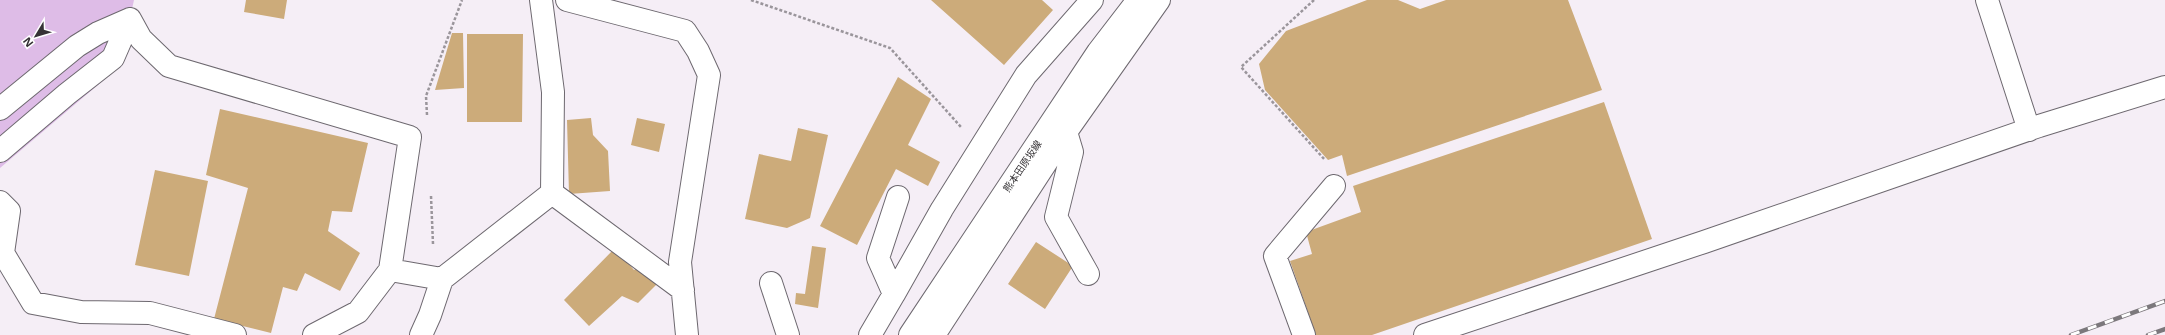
<svg xmlns="http://www.w3.org/2000/svg" width="2165" height="335" font-family="'Noto Sans','Noto Sans JP',sans-serif">
  <style>
    .green { fill: #debce7 }
    .building { fill: #ccab7a }
    .lines { fill: none; stroke-linecap: round; stroke-linejoin: round }
    .minor-casing { stroke: #6d686f; stroke-width: 24 }
    .primary-casing { stroke: #6d686f; stroke-width: 24 }
    .path { stroke: #9a959b; stroke-width: 2.5; stroke-dasharray: 3 2; stroke-linecap: butt }
    .minor { stroke: #fff; stroke-width: 22 }
    .primary { stroke: #fff; stroke-width: 22 }
    .rail-casing { stroke: #7c787c; stroke-width: 4.5 }
    .rail { stroke: #fff; stroke-width: 3; stroke-dasharray: 9; stroke-linecap: butt }
    .labels { text-anchor: middle; stroke-width: 4; stroke-linejoin: round; paint-order: stroke }
    .street-label { font-size: 10px; fill: #353235; stroke: #fff }
  </style>
  <rect width="100%" height="100%" fill="#f5eef6"/>
  <path class="green" d="M0,0H134L119,67L0,168Z"/>
  <path class="building" d="M246,0H287L284,19L244,12Z
    M931,0H1042L1053,10L1004,65Z
    M1367,0H1398L1420,9L1446,0H1568L1602,90L1347,176L1342,155L1328,160L1265,90L1259,64L1286,31Z
    M452,33H463L464,88L435,90Z
    M467,34H523L522,122H467Z
    M898,77L931,99L908,145L940,162L928,186L896,169L857,245L820,226Z
    M1604,102L1652,239L1372,335H1316L1290,261L1312,254L1306,232L1361,212L1353,186Z
    M220,109L368,143L352,212L332,211L328,231L360,253L340,291L305,273L297,291L283,287L271,333L214,319L248,188L206,175Z
    M591,118L593,135L608,151L610,191L569,194L567,120Z
    M637,118L665,124L659,152L631,145Z
    M798,128L828,135L810,218L787,228L745,219L759,154L791,161Z
    M155,170L208,181L189,276L135,265Z
    M1036,242L1073,266L1045,309L1008,284Z
    M812,246L826,248L818,308L795,304L796,293L805,294Z
    M615,248L634,270L644,264L661,280L638,303L622,296L589,326L564,300Z"/>
  <g class="lines">
    <g class="minor-casing">
      <path id="minor" d="M567,0L685,31L698,51L709,75L680,262L687,335
        M1987,0L2029,130
        M0,109L77,46L98,33L130,19
        M1066,132L1072,152L1056,217L1088,274
        M0,151L67,94L113,58L130,19L141,39L169,66L410,137L390,270L442,279
        M552,193L683,290
        M0,202L9,211L3,253L33,303L81,312L150,313L235,335
        M771,283L788,335
        M894,294L942,209L1026,75L1092,0
        M314,335L358,312L390,270
        M421,335L430,315L442,279L552,193L553,92L541,0
        M870,335L894,294L878,258L898,197
        M934,335L1066,132L1159,0
        M1304,335L1275,256L1334,186
        M1425,335L1704,242L2039,126L2165,87"/>
    </g>
    <g class="primary-casing">
      <path id="primary" d="M910,335L1098,52L1138,0"/>
    </g>
    <path class="path" d="M751,0L890,48L961,127
      M1314,0L1241,67L1325,160
      M427,115L426,96L462,0
      M431,196L433,244"/>
    <use href="#minor" class="minor"/>
    <use href="#primary" class="primary"/>
    <g class="rail-casing">
      <path id="rail" d="M2071,335L2165,301
        M2148,335L2165,329"/>
    </g>
    <use href="#rail" class="rail"/>
  </g>
  <g class="labels">
    <g class="street-label">
      <text transform="translate(1022 166) rotate(-56)" y="4">熊本田原坂線</text>
    </g>
  </g>
  <g transform="translate(36 36) rotate(232)" stroke="#ffffff" stroke-width="3" paint-order="stroke">
  <path d="M0-3L7 15L0 10L-7 15Z" fill="#353235"/>
  <text y="-6" font-size="11" font-weight="bold" text-anchor="middle" fill="#353235">N</text>
  </g>
</svg>
